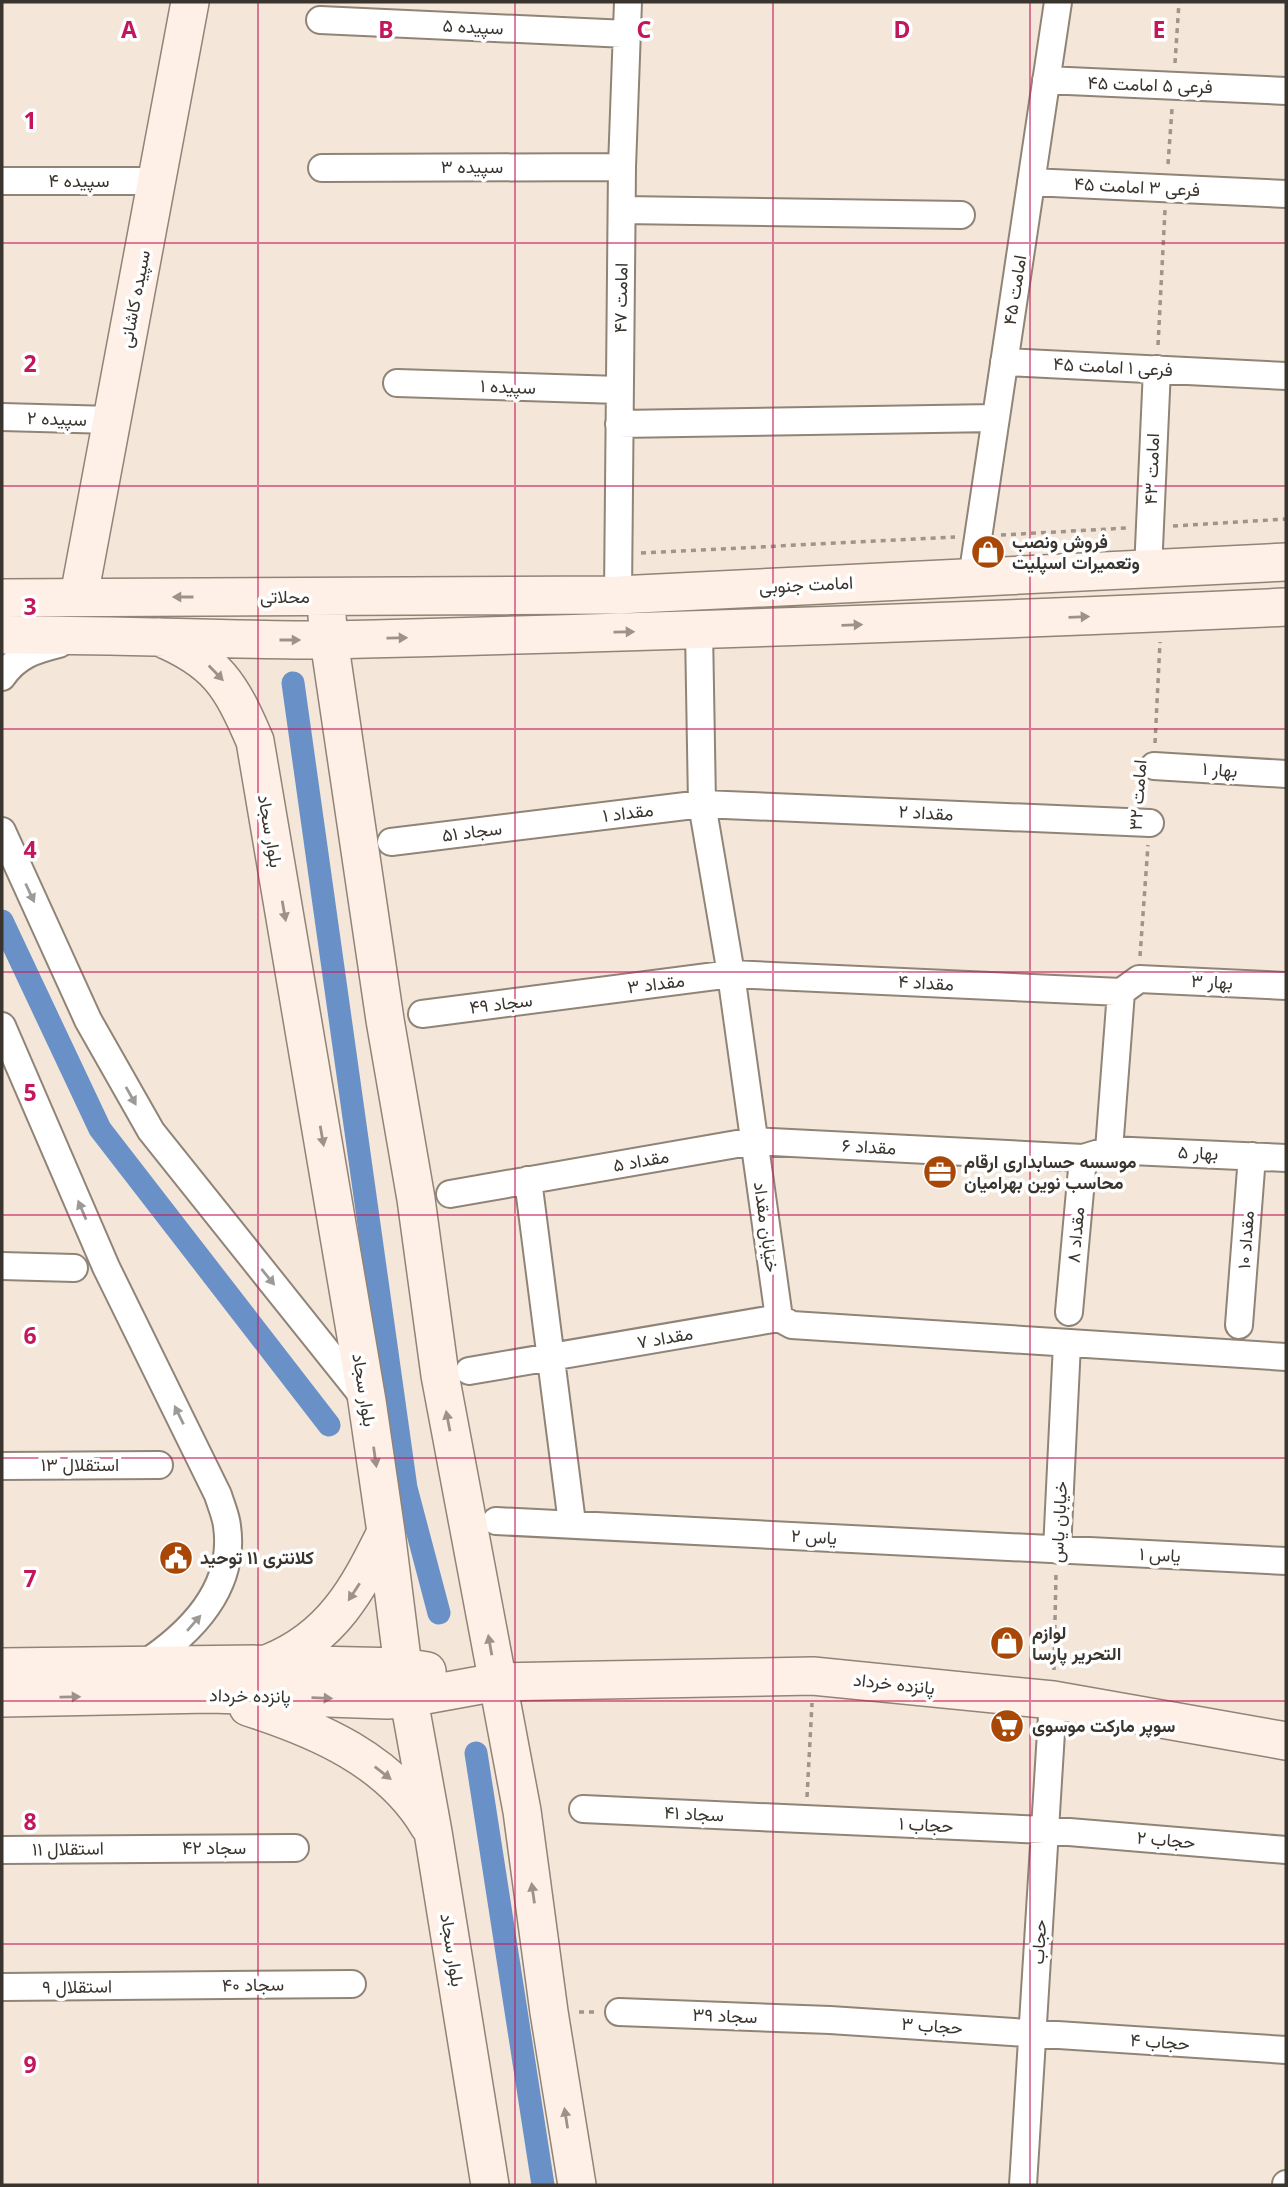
<svg xmlns="http://www.w3.org/2000/svg" width="1288" height="2187" font-family="'Noto Sans',Vazirmatn,sans-serif">
  <style>
    .lines { fill: none; stroke-linecap: round; stroke-linejoin: round }
    .canal { stroke: #6991c8; stroke-width: 23 }
    .street-casing { stroke: #908477; stroke-width: 30 }
    .secondary-casing { stroke: #908477; stroke-width: 40 }
    .path { stroke: #9f958b; stroke-width: 3.5; stroke-dasharray: 5 5; stroke-linecap: butt }
    .street { stroke: #fff; stroke-width: 26 }
    .secondary { stroke: #fef0e6; stroke-width: 37 }
    .oneway { fill: #9c928a }
    .oneway2 { fill: #9c9a96 }
    .grid { fill: none; stroke: #c2185b; stroke-width: 2; stroke-opacity: 0.55 }
    .labels { text-anchor: middle; stroke-width: 7; stroke-linejoin: round; paint-order: stroke }
    .street-label { font-size: 18px; fill: #39342e; stroke: #fff }
    .poi-label { font-size: 18px; font-weight: bold; fill: #39342e; stroke: #fff; text-anchor: start }
    .grid-label { font-size: 23px; text-anchor: middle; font-weight: bold; fill: #c2185b; stroke: #fff; stroke-width: 7; stroke-linejoin: round; paint-order: stroke }
  </style>
  <rect width="100%" height="100%" fill="#f4e6d8"/>
  <g class="lines">
    <path class="canal" d="M293,683L406,1488L439,1613
      M2,921L100,1129L329,1425
      M476,1753L543,2185"/>
    <g class="street-casing">
      <path id="street" d="M320,20L627,34
        M1046,80L1286,91
        M322,168L622,167
        M2,181H157
        M1031,182L1286,194
        M622,210L961,215
        M1004,362L1286,376
        M397,383L619,390
        M2,417L112,420
        M619,424L995,418
        M1148,570L1157,369
        M972,578L1058,2
        M618,595L622,167L628,2
        M699,630L702,804L731,974L779,1318L792,1325L1286,1357
        M2,677C17,655 35,650 59,644
        M1154,766L1286,774
        M2,831L88,1020L151,1131L366,1400
        M391,842L702,804L1150,823
        M422,1014L731,974L1121,992
        M2,1026L106,1267L218,1495C221,1505 226,1516 227,1526C236,1589 189,1635 141,1666
        M1109,1150L1121,992L1139,979L1286,986
        M528,1180L572,1523
        M450,1194L754,1141L1083,1158L1109,1150L1286,1158
        M2,1266L74,1268
        M1069,1312L1083,1158
        M1239,1325L1252,1156
        M469,1371L779,1318
        M2,1466L159,1465
        M496,1521L1286,1561
        M1057,1550L1067,1344
        M583,1809L1045,1830L1286,1850
        M2,1850L295,1848
        M2,1987L352,1984
        M619,2012L830,2020L1286,2050
        M1023,2185L1053,1700
        M1286,2185V2184"/>
    </g>
    <g class="secondary-casing">
      <path id="secondary" d="M79,596L190,2
        M2,598L618,595L1286,562
        M2,635C111,634 220,640 329,640L327,616
        M159,637C217,661 231,685 255,741L367,1401L386,1532L403,1667L433,1832L490,2185
        M269,1663C332,1638 358,1589 386,1532
        M2,1667L266,1664L403,1667L427,1671
        M2,1698L210,1694L387,1700L409,1698L497,1682L813,1676L1053,1700L1286,1741
        M248,1707C317,1729 390,1760 429,1826
        M577,2185L549,2012L522,1811L440,1375L416,1199L385,1020L329,640C648,632 967,622 1286,607"/>
    </g>
    <path class="path" d="M1175,63L1179,2
      M1168,164L1172,109
      M1158,345L1165,210
      M1173,526L1286,519
      M1001,535L1127,528
      M641,553L955,537
      M1155,743L1160,642
      M1140,956L1148,845
      M1054,1670L1056,1573
      M807,1797L812,1703
      M579,2012H596"/>
    <use href="#street" class="street"/>
    <use href="#secondary" class="secondary"/>
  </g>
  <defs><path id="oneway-solid" d="M-6-.8H1V-3.2L6.5 0L1 3.2V.8H-6Z" transform="scale(1.75)"/></defs>
  <g class="oneway">
    <use href="#oneway-solid" transform="translate(183 597) rotate(-180)"/>
    <use href="#oneway-solid" transform="translate(1079 617) rotate(-2)"/>
    <use href="#oneway-solid" transform="translate(852 625) rotate(-2)"/>
    <use href="#oneway-solid" transform="translate(624 632) rotate(-1)"/>
    <use href="#oneway-solid" transform="translate(397 638) rotate(-1)"/>
    <use href="#oneway-solid" transform="translate(290 640)"/>
    <use href="#oneway-solid" transform="translate(216 673) rotate(46)"/>
    <use href="#oneway-solid" transform="translate(284 911) rotate(80)"/>
    <use href="#oneway-solid" transform="translate(322 1136) rotate(80)"/>
    <use href="#oneway-solid" transform="translate(448 1421) rotate(-101)"/>
    <use href="#oneway-solid" transform="translate(375 1457) rotate(82)"/>
    <use href="#oneway-solid" transform="translate(354 1592) rotate(123)"/>
    <use href="#oneway-solid" transform="translate(490 1645) rotate(-100)"/>
    <use href="#oneway-solid" transform="translate(70 1697) rotate(-1)"/>
    <use href="#oneway-solid" transform="translate(322 1698) rotate(2)"/>
    <use href="#oneway-solid" transform="translate(383 1773) rotate(38)"/>
    <use href="#oneway-solid" transform="translate(533 1893) rotate(-98)"/>
    <use href="#oneway-solid" transform="translate(566 2118) rotate(-99)"/>
  </g>
  <g class="oneway2">
    <use href="#oneway-solid" transform="translate(30 893) rotate(65)"/>
    <use href="#oneway-solid" transform="translate(131 1096) rotate(61)"/>
    <use href="#oneway-solid" transform="translate(82 1210) rotate(-113)"/>
    <use href="#oneway-solid" transform="translate(268 1277) rotate(51)"/>
    <use href="#oneway-solid" transform="translate(179 1415) rotate(-116)"/>
    <use href="#oneway-solid" transform="translate(194 1623) rotate(-49)"/>
  </g>
  <path class="grid" d="M258,2V2185M515,2V2185M773,2V2185M1030,2V2185M2,243H1286M2,486H1286M2,729H1286M2,972H1286M2,1215H1286M2,1458H1286M2,1701H1286M2,1944H1286"/>
  <defs>
    <g id="shop-disc" transform="scale(1.75)"><circle r="9.5" fill="#a94707" stroke="#fff"/><path d="M-5-2.5h2.3a2.7 3.5 0 0 1 5.4 0H5L5.5 6h-11ZM-1.5-2.5h3a1.5 2.3 0 0 0-3 0Z" fill="#fff"/></g>
    <g id="office-disc" transform="scale(1.75)"><circle r="9.5" fill="#a94707" stroke="#fff"/><path d="M-6-3h4V-5.5h4V-3h4V5H-6ZM-1-4.5V-3h2v-1.5ZM-6 0V1H6V0Z" fill="#fff"/></g>
    <g id="civic-disc" transform="scale(1.75)"><circle r="9.5" fill="#a94707" stroke="#fff"/><path d="M-.6-6.5H3V-4.5H.6V-3L4-1V1h2V6H-6V1h2V-1L-.6-3ZM-1.2 2.5V6h2.4V2.5Z" fill="#fff"/></g>
    <g id="supermarket-disc" transform="scale(1.75)"><circle r="9.5" fill="#a94707" stroke="#fff"/><path d="M-6-5.5h2.5l.6 2H6L4.5 2H-2.5L-4.4-4H-6ZM-1.5 3.2a1.3 1.3 0 1 0 .1 0ZM3 3.2a1.3 1.3 0 1 0 .1 0Z" fill="#fff"/></g>
  </defs>
  <g fill-rule="evenodd">
    <use href="#shop-disc" x="988" y="552"/>
    <use href="#office-disc" x="940" y="1172"/>
    <use href="#civic-disc" x="176" y="1558"/>
    <use href="#shop-disc" x="1007" y="1643"/>
    <use href="#supermarket-disc" x="1007" y="1726"/>
  </g>
  <g class="labels">
    <g class="street-label">
      <text transform="translate(473 27) rotate(3)" y="6">سپیده ۵</text>
      <text transform="translate(1150 85) rotate(2)" y="6">فرعی ۵ امامت ۴۵</text>
      <text x="472" y="173">سپیده ۳</text>
      <text x="79" y="187">سپیده ۴</text>
      <text transform="translate(1137 187) rotate(3)" y="6">فرعی ۳ امامت ۴۵</text>
      <text transform="translate(1015 290) rotate(-81)" y="6">امامت ۴۵</text>
      <text transform="translate(621 298) rotate(-89)" y="6">امامت ۴۷</text>
      <text transform="translate(135 299) rotate(-79)" y="6">سپیده کاشانی</text>
      <text transform="translate(1113 367) rotate(3)" y="6">فرعی ۱ امامت ۴۵</text>
      <text transform="translate(508 387) rotate(2)" y="6">سپیده ۱</text>
      <text transform="translate(57 419) rotate(2)" y="6">سپیده ۲</text>
      <text transform="translate(1152 469) rotate(-88)" y="6">امامت ۴۳</text>
      <text transform="translate(806 585) rotate(-3)" y="6">امامت جنوبی</text>
      <text x="285" y="603">محلاتی</text>
      <text transform="translate(1220 770) rotate(4)" y="6">بهار ۱</text>
      <text transform="translate(1138 795) rotate(-86)" y="6">امامت ۳۲</text>
      <text transform="translate(628 813) rotate(-7)" y="6">مقداد ۱</text>
      <text transform="translate(926 813) rotate(3)" y="6">مقداد ۲</text>
      <text transform="translate(270 831) rotate(80)" y="6">بلوار سجاد</text>
      <text transform="translate(472 832) rotate(-7)" y="6">سجاد ۵۱</text>
      <text transform="translate(1212 982) rotate(3)" y="6">بهار ۳</text>
      <text transform="translate(926 983) rotate(3)" y="6">مقداد ۴</text>
      <text transform="translate(656 984) rotate(-7)" y="6">مقداد ۳</text>
      <text transform="translate(501 1004) rotate(-7)" y="6">سجاد ۴۹</text>
      <text transform="translate(869 1147) rotate(3)" y="6">مقداد ۶</text>
      <text transform="translate(1198 1153) rotate(2)" y="6">بهار ۵</text>
      <text transform="translate(641 1161) rotate(-10)" y="6">مقداد ۵</text>
      <text transform="translate(766 1227) rotate(82)" y="6">خیابان مقداد</text>
      <text transform="translate(1076 1235) rotate(-85)" y="6">مقداد ۸</text>
      <text transform="translate(1246 1240) rotate(-86)" y="6">مقداد ۱۰</text>
      <text transform="translate(665 1338) rotate(-10)" y="6">مقداد ۷</text>
      <text transform="translate(364 1390) rotate(81)" y="6">بلوار سجاد</text>
      <text x="80" y="1471">استقلال ۱۳</text>
      <text transform="translate(1059 1522) rotate(-87)" y="6">خیابان یاس</text>
      <text transform="translate(814 1537) rotate(3)" y="6">یاس ۲</text>
      <text transform="translate(1160 1555) rotate(3)" y="6">یاس ۱</text>
      <text transform="translate(894 1684) rotate(6)" y="6">پانزده خرداد</text>
      <text transform="translate(250 1696) rotate(1)" y="6">پانزده خرداد</text>
      <text transform="translate(694 1814) rotate(3)" y="6">سجاد ۴۱</text>
      <text transform="translate(926 1825) rotate(3)" y="6">حجاب ۱</text>
      <text transform="translate(1166 1840) rotate(5)" y="6">حجاب ۲</text>
      <text x="214" y="1854">سجاد ۴۲</text>
      <text transform="translate(68 1849) rotate(-1)" y="6">استقلال ۱۱</text>
      <text transform="translate(1039 1942) rotate(-87)" y="6">حجاب</text>
      <text transform="translate(452 1950) rotate(81)" y="6">بلوار سجاد</text>
      <text transform="translate(253 1985) rotate(-1)" y="6">سجاد ۴۰</text>
      <text transform="translate(77 1987) rotate(-1)" y="6">استقلال ۹</text>
      <text transform="translate(725 2016) rotate(2)" y="6">سجاد ۳۹</text>
      <text transform="translate(932 2026) rotate(4)" y="6">حجاب ۳</text>
      <text transform="translate(1160 2042) rotate(4)" y="6">حجاب ۴</text>
    </g>
    <g class="poi-label">
      <text x="1012" y="548">فروش ونصب<tspan x="1012" dy="21">وتعمیرات اسپلیت</tspan></text>
      <text x="964" y="1168">موسسه حسابداری ارقام<tspan x="964" dy="21">محاسب نوین بهرامیان</tspan></text>
      <text x="200" y="1564">کلانتری ۱۱ توحید</text>
      <text x="1032" y="1639">لوازم<tspan x="1032" dy="21">التحریر پارسا</tspan></text>
      <text x="1032" y="1732">سوپر مارکت موسوی</text>
    </g>
  </g>
  <g class="grid-label">
    <text x="129" y="38">A</text>
    <text x="386" y="38">B</text>
    <text x="644" y="38">C</text>
    <text x="902" y="38">D</text>
    <text x="1159" y="38">E</text>
    <text x="30" y="129">1</text>
    <text x="30" y="372">2</text>
    <text x="30" y="615">3</text>
    <text x="30" y="858">4</text>
    <text x="30" y="1101">5</text>
    <text x="30" y="1344">6</text>
    <text x="30" y="1587">7</text>
    <text x="30" y="1830">8</text>
    <text x="30" y="2073">9</text>
  </g>
  <rect width="1288" height="2187" fill="none" stroke="#39342e" stroke-width="7"/>
</svg>
